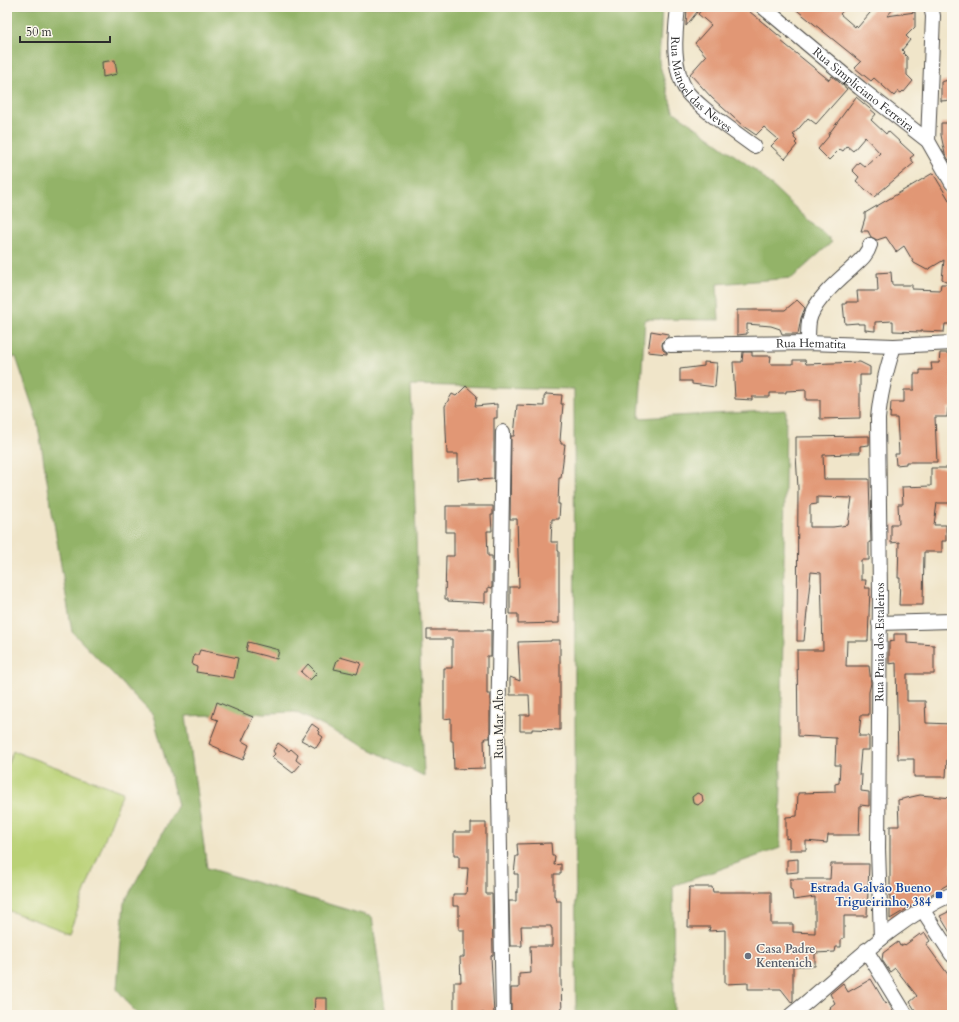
<svg xmlns="http://www.w3.org/2000/svg" width="959" height="1022" font-family="Cardo,serif">
  <style>
    .green { fill: #bad176; stroke: #727e50 }
    .forest { fill: #93b367; stroke: #5f6f49 }
    .building { fill: #e19775; fill-rule: evenodd }
    .lines { fill: none; stroke-linecap: round; stroke-linejoin: round }
    .minor-casing { stroke: #494743; stroke-width: 16 }
    .minor { stroke: #fff; stroke-width: 14 }
    .transit-dot { fill: #1a4fb4; stroke: #fbf7ec; stroke-width: 1.5 }
    .worship-dot { fill: #6b7280; stroke: #fbf7ec; stroke-width: 1.5 }
    .labels { text-anchor: middle; stroke-width: 3; stroke-linejoin: round; paint-order: stroke }
    .street-label { font-size: 12px; fill: #2b2b2b; stroke: #fbf7ec }
    .transit-label { font-size: 12px; font-weight: bold; fill: #164399; stroke: #fbf7ec; text-anchor: end }
    .worship-label { font-size: 12px; font-weight: bold; fill: #5b616d; stroke: #fbf7ec; text-anchor: start }
  </style>
  <rect width="100%" height="100%" fill="#fbf7ec"/>
  <filter id="ink" filterUnits="userSpaceOnUse"><feTurbulence type="fractalNoise" baseFrequency=".025" numOctaves="2"/><feDisplacementMap in="SourceGraphic" scale="8" xChannelSelector="R" yChannelSelector="G"/><feConvolveMatrix kernelMatrix="1 2 1 2 8 2 1 2 1" color-interpolation-filters="sRGB"/></filter>
  <filter id="wash" filterUnits="userSpaceOnUse"><feTurbulence type="fractalNoise" baseFrequency=".012" numOctaves="4" result="noise"/><feDisplacementMap in="SourceGraphic" scale="16" xChannelSelector="R" yChannelSelector="G"/><feGaussianBlur stdDeviation="0.9" result="paint"/><feColorMatrix in="noise" values="0 0 0 0 0 0 0 0 0 0 0 0 0 0 0 0 0 1.4 0 .05"/><feComposite in="paint" operator="in"/></filter>
  <g filter="url(#wash)">
    <rect width="100%" height="100%" fill="#f0e5c9"/>
    <path class="green" d="M13,751L123,792L69,933L7,910V766Z"/>
    <path class="forest" d="M7,7H662L659,62L673,111L755,170L832,242L792,278L717,284L719,320L645,319L639,418L786,410L780,848L673,886L674,1015H576L574,389L411,385L424,776L295,712L186,716L207,868L372,917L386,1015H138L117,989L124,903L178,805L153,715L72,632L37,420L16,357H7Z"/>
    <g id="blocks">
      <path class="building" d="M687,7H701L686,26Z
        M704,7H744L783,39L781,41L808,63L829,80L832,76L847,89L816,124L808,118L793,135L795,136L794,138L797,141L795,143L797,145L785,159L771,146L778,139L764,127L756,135L743,126L712,98L690,74L706,56L695,43L711,25L698,14Z
        M793,7H846L840,14L855,27L856,25L858,27L875,7H895L887,16L915,12V27L906,36L910,40L902,50L904,52L903,53L907,57V75L913,81L904,92L903,91L901,93L898,91L894,96L874,78L871,81L855,68L861,62Z
        M115,60L117,74L103,77L102,62Z
        M952,79V100L941,101V82Z
        M856,97L876,114L871,120L886,134L888,131L914,155L910,158L914,163L874,197L856,181L859,177L852,170L859,162L865,167L880,153L865,137L853,151L847,146L843,151L840,149L829,160L818,149L829,136L828,135Z
        M941,123H952V165L945,154L941,135Z
        M933,173L952,205V324H945L944,332L921,331V332L893,331V321L875,322V331L865,330V324H858V323L845,324L843,304H846V302H858L857,291H878L877,273L891,272L892,285H912V289L940,290L941,284H951L942,279L944,260L927,270L914,263L904,246L896,252L886,237L877,240L871,237L868,231H861L865,218V213Z
        M797,300L805,308L801,318L798,334H782L780,329L771,326L747,324V334L737,335V310H785Z
        M651,331L668,334V337L663,341L662,345L663,350L667,353V354L648,352Z
        M743,352H752V356H771L770,364H793V360H805L806,364L860,362L870,367V375H860V418L820,419V400H806V390L786,391V393H770V397H752V400L735,399L733,362H742Z
        M940,353H952V408H948L947,417H935L937,462H906V464L896,465L895,454H899L897,418H890L891,402H904V390H914V374H920V370H932L931,363H939Z
        M704,362L717,363L715,387L692,384V381H680V369L704,366Z
        M466,386L477,396L475,406L497,404V418H494V479L478,480V478L458,480V454H447L445,406L452,394L456,396Z
        M546,394L562,395L561,404H563L560,441L561,442V444H565L561,478H559L558,504H560L559,519H552L551,542H558V551H559V623L518,624V614H510V587H519L517,519H510L511,436H514L517,405L544,406V397Z
        M869,436V445L860,446V453H850V454L823,455L824,479H869L871,542H869V560H861V580H866L865,588H870L868,641H847L846,666H869L871,683L869,692V715H861L859,736H869V750H861L859,775H862L861,791L869,792V806L860,805L859,835H828L827,843L806,841V850H789V838L786,839V817L797,816L798,793L835,792V784L839,783L840,765H835L836,738L798,736L797,650H823L821,573L811,572L804,641H797L798,488L796,455V437ZM817,497L852,498L848,525L833,527H810V505L817,504Z
        M931,468H952V503H937L934,525H946V541H942V552H924L923,605H899L900,578H898L899,542L891,543V524H899L898,504H903L902,487L931,486Z
        M446,506H493V515H491L492,531H487L488,556H492V588L488,587V592H485V603L448,601V599H445L446,556H454V532H446Z
        M427,630H491V656H487V694H490V738H485L486,740H484L485,768L454,769L453,741H451V718L444,719V668H452V639H427Z
        M894,634H907V643L934,645V674H907V701H925L926,723L952,724V759H947L946,777H914V759H898L896,663L889,664V642L894,641Z
        M551,640H560V730L532,729V731H520V715H530L529,695H510V677L520,681L518,642L551,641Z
        M248,642L279,650L277,659L246,651Z
        M200,650L238,658L234,678L196,672L197,667L192,665L194,655H198Z
        M340,657L361,663L357,674L334,669L337,660H339Z
        M308,664L317,673L310,680L301,672Z
        M217,702L253,717L242,741L249,745L243,760L220,751V749L209,744L218,720L212,718Z
        M312,724L319,729L318,730L320,732L319,734L323,737L316,748L301,740Z
        M278,743L289,751L291,749L298,755L296,760L301,764L293,773L272,757L275,754L273,751Z
        M697,793L702,795L703,801L698,805L693,803L692,797Z
        M920,795L952,798V882L890,919V826H899L898,800Z
        M471,823H486V894H492L493,955L491,956L494,1015H484V1013L454,1015V982H461L460,957H464V930H459V906H453V894H466L468,868H459V855H454V832H471Z
        M551,843L552,856H555L554,865L561,864V874H554V896H555L556,901H561V980L562,1015H511V988H519V974L531,973L530,946H552V928H551V926H521L522,946H510L509,901H516V892H518V874H514L516,856H518L517,844Z
        M798,859V872L787,873V860Z
        M831,864H869L867,916H844V938L841,939V947H836L835,952L815,953V966H793V1002L792,1003L781,989H748V983L725,984V930L709,931L710,927H688L689,888L690,887H712L713,892H771V924H793V932L815,933V897L793,900L792,890L790,889V879H830Z
        M952,910V936L940,916Z
        M925,933L930,941L926,944L952,980V1015H918L910,1002L917,996L895,968L890,972L882,960L883,953L898,942L900,946L904,944L905,945L920,934L921,936Z
        M871,979L886,1004L888,1002L893,1011L886,1015H821L831,1008L830,1007L835,1003L830,994L843,983L848,992Z
        M315,998H327V1015H314Z"/>
    </g>
  </g>
  <g filter="url(#ink)">
    <use href="#blocks" fill-opacity="0" stroke="#494743" stroke-width="1"/>
    <g class="lines">
      <g class="minor-casing">
        <g id="minor">
          <path id="s1" d="M678,7C675,34 671,67 687,92C694,101 704,108 712,115C726,126 740,136 754,146"/>
          <path id="s2" d="M763,7L860,88L928,141L952,183"/>
          <path d="M928,141L933,16L931,7"/>
          <path d="M808,343C808,336 808,328 809,321C813,302 837,281 851,269C858,262 867,256 870,245"/>
          <path id="s3" d="M670,345L808,343L894,346L952,343"/>
          <path d="M503,432L498,740L503,1015"/>
          <path d="M879,623L952,621"/>
          <path d="M922,909L952,955"/>
          <path id="s4" d="M881,939L878,849L880,592L878,419C880,394 886,371 894,346"/>
          <path d="M866,950L906,1015"/>
          <path d="M791,1015C843,974 891,921 952,894"/>
        </g>
      </g>
      <use href="#minor" class="minor"/>
    </g>
  </g>
  <rect class="transit-dot" x="935" y="891" width="8" height="8" rx="2"/>
  <circle class="worship-dot" cx="748" cy="956" r="4"/>
  <g class="labels">
    <g class="street-label">
      <text dy="4" stroke="none"><textPath href="#s1" startOffset="87">Rua Manoel das Neves</textPath></text>
      <text dy="4" stroke="none"><textPath href="#s2" startOffset="130">Rua Simpliciano Ferreira</textPath></text>
      <text dy="4" stroke="none"><textPath href="#s3" startOffset="141">Rua Hematita</textPath></text>
      <text dy="4" stroke="none"><textPath href="#s4" startOffset="297">Rua Praia dos Estaleiros</textPath></text>
      <text transform="translate(499 724) rotate(-90)" y="4">Rua Mar Alto</text>
    </g>
    <g class="transit-label">
      <text x="931" y="892">Estrada Galvão Bueno<tspan x="931" dy="14">Trigueirinho, 384</tspan></text>
    </g>
    <g class="worship-label">
      <text x="756" y="953">Casa Padre<tspan x="756" dy="14">Kentenich</tspan></text>
    </g>
  </g>
  <rect width="959" height="1022" fill="none" stroke="#fbf7ec" stroke-width="24"/>
  <path d="M20 36v6h90v-6" fill="none" stroke="#2b2b2b" stroke-width="2"/>
  <text x="26" y="36" font-size="12" fill="#2b2b2b" stroke="#fbf7ec" stroke-width="3" paint-order="stroke">50 m</text>
</svg>
